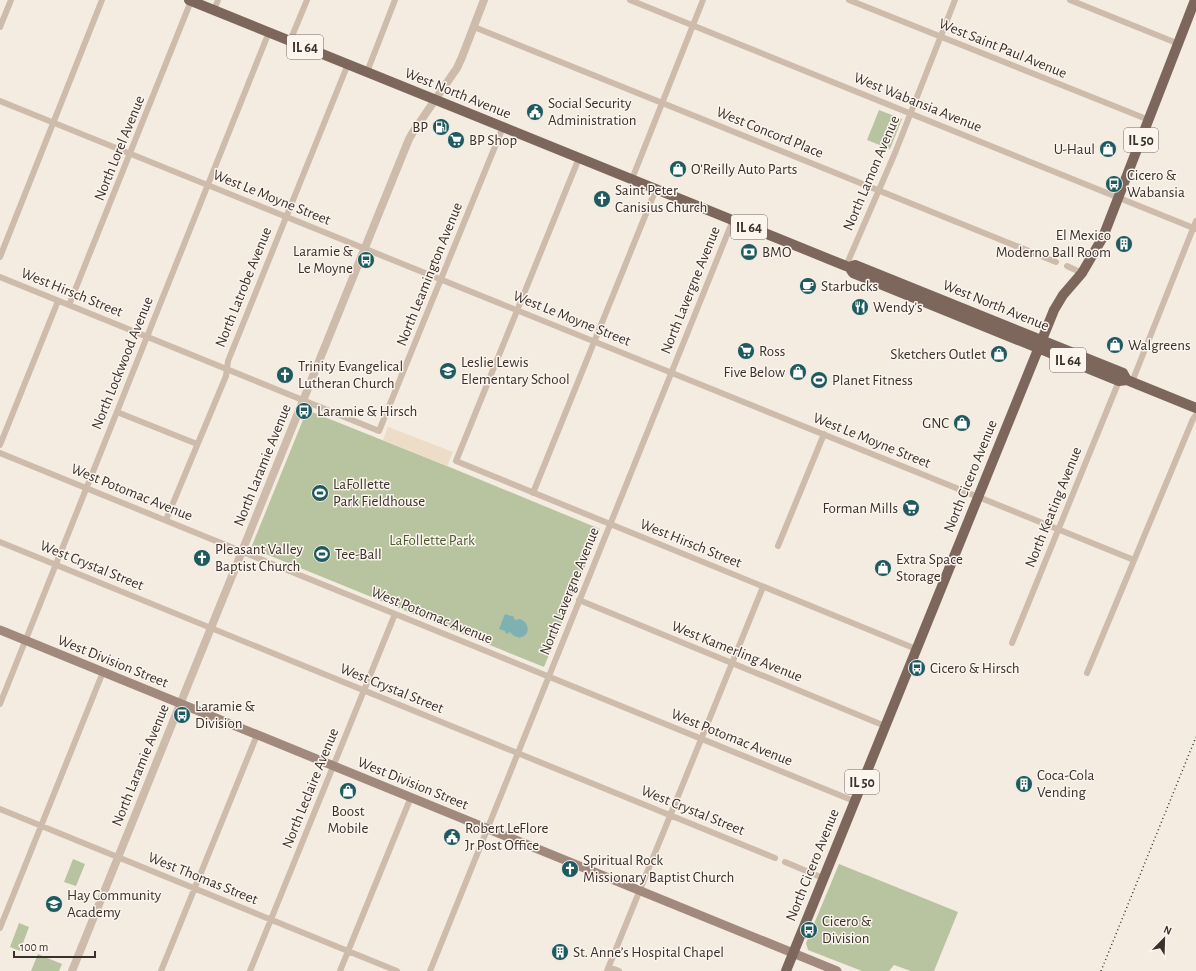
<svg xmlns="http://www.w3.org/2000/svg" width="1196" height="971" font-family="'Alegreya Sans',sans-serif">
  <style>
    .green { fill: #b8c4a0 }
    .plaza { fill: #ecdcc8 }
    .water { fill: #7fb0b2 }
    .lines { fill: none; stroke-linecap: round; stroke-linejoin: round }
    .minor { stroke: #cdbbac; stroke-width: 6 }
    .tertiary { stroke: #cdbbac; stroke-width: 8 }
    .secondary { stroke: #a18a7d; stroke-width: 9 }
    .primary { stroke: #7d675c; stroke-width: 10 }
    .rail { stroke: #3b302b; stroke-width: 1.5; stroke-dasharray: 1 3; stroke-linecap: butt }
    .labels { text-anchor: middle; stroke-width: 3; stroke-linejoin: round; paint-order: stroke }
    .shield { fill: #fbf5ee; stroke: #756b66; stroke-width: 1 }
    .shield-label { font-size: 14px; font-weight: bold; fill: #3b302b }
    .street-label { font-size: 15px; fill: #3b302b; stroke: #fbf5ee }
    .poi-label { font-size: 15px; fill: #3b302b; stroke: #fbf5ee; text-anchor: start }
    .park-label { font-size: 15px; fill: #4a5a2e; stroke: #fbf5ee }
  </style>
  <rect width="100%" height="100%" fill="#f4ebe1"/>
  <path class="green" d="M879,110L902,119L890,149L867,140Z
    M307,410L447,466L600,529L544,667L251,548Z
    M73,859L85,864L76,886L64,882Z
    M839,864L958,912L934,971H911L894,965L889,971H862L808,950L806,943Z
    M19,923L29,927L20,951L10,947Z
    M38,954L62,964L59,971H31Z"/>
  <path class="plaza" d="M388,427L453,452L447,466L383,440Z"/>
  <path class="water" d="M505,614L511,616H513L515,620L520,619L525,622C534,634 519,644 510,632L506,634L505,631L499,629Z"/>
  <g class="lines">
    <path class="minor" d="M630,0L1196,229
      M849,0L1149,120
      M1070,0L1179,44
      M214,10L218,0
      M0,27L11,0
      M474,27L1056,262
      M290,41L307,0
      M367,72L395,0
      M0,101L1134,560
      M579,158L456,461L916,649
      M632,179L703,0
      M0,257L102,0
      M846,266L895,153L955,0
      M1067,266L1082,273
      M0,277L379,431L503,127
      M69,305L191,1
      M1132,382L1196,221
      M117,412L197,444
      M0,445L58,301
      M0,453L854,801
      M533,493L656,189
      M166,520L226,376L228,361L348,64
      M0,542L775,858
      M778,546L824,434
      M579,600L885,726
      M1012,643L1119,381
      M1087,673L1193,419L1196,415
      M0,704L269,32
      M0,809L397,971
      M785,862L823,878
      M0,928L103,672
      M609,967L619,971
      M161,971L257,735
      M250,971L395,614
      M340,971L411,797
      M430,971L733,220
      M607,971L763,587"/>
    <path class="tertiary" d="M72,971L409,139L413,132L457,68L462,57L484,0"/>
    <path class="secondary" d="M0,630L837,971"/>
    <path class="primary" d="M189,0L846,266L849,267L853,273L1119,381L1127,380L1196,408
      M849,267L855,265L1123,373L1127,380
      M786,971L1054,310L1063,295L1082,273L1103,237L1195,0"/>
    <path class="rail" d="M1101,971L1196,737"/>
  </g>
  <defs>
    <g id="civic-disc" transform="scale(0.9)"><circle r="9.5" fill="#1f5a5e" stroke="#fbf5ee"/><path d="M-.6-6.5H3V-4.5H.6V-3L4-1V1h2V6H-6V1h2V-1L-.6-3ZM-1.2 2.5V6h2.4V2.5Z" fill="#fff"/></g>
    <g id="fuel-disc" transform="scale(0.9)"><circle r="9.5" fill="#1f5a5e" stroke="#fbf5ee"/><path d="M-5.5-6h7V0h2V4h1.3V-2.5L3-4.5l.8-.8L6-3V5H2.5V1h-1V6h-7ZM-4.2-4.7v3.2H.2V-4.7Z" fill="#fff"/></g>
    <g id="supermarket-disc" transform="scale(0.9)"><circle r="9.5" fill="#1f5a5e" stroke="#fbf5ee"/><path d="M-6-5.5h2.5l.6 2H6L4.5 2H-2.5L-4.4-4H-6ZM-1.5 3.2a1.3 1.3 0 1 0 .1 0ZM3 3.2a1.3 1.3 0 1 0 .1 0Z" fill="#fff"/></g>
    <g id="shop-disc" transform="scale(0.9)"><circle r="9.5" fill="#1f5a5e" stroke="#fbf5ee"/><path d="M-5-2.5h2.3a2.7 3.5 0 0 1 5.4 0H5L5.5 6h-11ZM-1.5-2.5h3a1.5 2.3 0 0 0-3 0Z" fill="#fff"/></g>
    <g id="bus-disc" transform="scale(0.9)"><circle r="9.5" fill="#1f5a5e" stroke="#fbf5ee"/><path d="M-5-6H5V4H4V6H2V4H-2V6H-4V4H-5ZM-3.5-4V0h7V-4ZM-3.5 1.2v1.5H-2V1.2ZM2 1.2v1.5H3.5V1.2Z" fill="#fff"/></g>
    <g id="church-disc" transform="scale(0.9)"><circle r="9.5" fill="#1f5a5e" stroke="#fbf5ee"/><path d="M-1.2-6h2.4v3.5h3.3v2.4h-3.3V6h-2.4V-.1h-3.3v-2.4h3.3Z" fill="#fff"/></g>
    <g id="building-disc" transform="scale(0.9)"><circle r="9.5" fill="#1f5a5e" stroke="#fbf5ee"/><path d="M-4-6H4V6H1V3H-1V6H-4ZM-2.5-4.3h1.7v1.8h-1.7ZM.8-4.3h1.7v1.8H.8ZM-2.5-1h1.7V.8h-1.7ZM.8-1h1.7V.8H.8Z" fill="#fff"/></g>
    <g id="bank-disc" transform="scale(0.9)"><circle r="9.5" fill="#1f5a5e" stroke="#fbf5ee"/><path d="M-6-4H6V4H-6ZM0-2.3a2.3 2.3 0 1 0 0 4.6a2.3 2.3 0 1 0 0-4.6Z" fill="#fff"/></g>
    <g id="cafe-disc" transform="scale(0.9)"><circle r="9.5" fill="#1f5a5e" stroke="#fbf5ee"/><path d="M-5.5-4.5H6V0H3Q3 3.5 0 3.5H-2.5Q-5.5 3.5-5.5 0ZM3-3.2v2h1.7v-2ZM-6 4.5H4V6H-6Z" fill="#fff"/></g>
    <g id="restaurant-disc" transform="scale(0.9)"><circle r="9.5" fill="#1f5a5e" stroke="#fbf5ee"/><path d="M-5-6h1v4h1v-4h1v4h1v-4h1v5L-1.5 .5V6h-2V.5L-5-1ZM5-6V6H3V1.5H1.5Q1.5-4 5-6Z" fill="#fff"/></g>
    <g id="school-disc" transform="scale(0.9)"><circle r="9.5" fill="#1f5a5e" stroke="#fbf5ee"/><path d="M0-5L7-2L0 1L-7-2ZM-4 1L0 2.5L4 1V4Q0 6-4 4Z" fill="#fff"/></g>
    <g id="stadium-disc" transform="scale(0.9)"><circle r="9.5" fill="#1f5a5e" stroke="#fbf5ee"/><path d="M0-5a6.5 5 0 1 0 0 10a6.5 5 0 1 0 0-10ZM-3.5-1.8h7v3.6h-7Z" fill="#fff"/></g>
  </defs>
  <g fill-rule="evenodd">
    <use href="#civic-disc" x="535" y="112"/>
    <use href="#fuel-disc" x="441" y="127"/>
    <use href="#supermarket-disc" x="456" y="140"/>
    <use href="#shop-disc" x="1108" y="149"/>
    <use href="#shop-disc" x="678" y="169"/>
    <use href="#bus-disc" x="1114" y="184"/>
    <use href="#church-disc" x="602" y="199"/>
    <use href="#building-disc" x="1124" y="244"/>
    <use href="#bank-disc" x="749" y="252"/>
    <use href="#bus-disc" x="366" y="260"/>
    <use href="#cafe-disc" x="808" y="286"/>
    <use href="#restaurant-disc" x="860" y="307"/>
    <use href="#shop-disc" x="1115" y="345"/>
    <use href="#supermarket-disc" x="746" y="351"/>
    <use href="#shop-disc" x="999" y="354"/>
    <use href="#school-disc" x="448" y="371"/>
    <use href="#shop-disc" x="798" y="372"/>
    <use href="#church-disc" x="285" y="375"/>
    <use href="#stadium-disc" x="819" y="380"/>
    <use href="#bus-disc" x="304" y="411"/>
    <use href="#shop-disc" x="962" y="423"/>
    <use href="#stadium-disc" x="320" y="493"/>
    <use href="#supermarket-disc" x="911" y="508"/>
    <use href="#stadium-disc" x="322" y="554"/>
    <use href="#church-disc" x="202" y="558"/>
    <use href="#shop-disc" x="883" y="568"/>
    <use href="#bus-disc" x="917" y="668"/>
    <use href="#bus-disc" x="182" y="715"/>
    <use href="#building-disc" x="1024" y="784"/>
    <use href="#shop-disc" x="348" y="791"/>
    <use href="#civic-disc" x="452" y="837"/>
    <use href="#church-disc" x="570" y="869"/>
    <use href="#school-disc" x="54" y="904"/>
    <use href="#bus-disc" x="809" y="930"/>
    <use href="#building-disc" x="560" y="952"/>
  </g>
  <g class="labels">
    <g class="shield">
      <rect x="287" y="35" width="36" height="24" rx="3"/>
      <rect x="1124" y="128" width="34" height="24" rx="3"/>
      <rect x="731" y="215" width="36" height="24" rx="3"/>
      <rect x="1050" y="348" width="36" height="24" rx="3"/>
      <rect x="845" y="770" width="34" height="24" rx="3"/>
    </g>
    <g class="shield-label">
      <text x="305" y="52">IL 64</text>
      <text x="1141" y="145">IL 50</text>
      <text x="749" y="232">IL 64</text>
      <text x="1068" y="365">IL 64</text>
      <text x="862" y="787">IL 50</text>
    </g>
    <g class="street-label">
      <text transform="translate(1003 48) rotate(22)" y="5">West Saint Paul Avenue</text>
      <text transform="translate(458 93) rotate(22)" y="5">West North Avenue</text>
      <text transform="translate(918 102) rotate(22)" y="5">West Wabansia Avenue</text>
      <text transform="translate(770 132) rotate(22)" y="5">West Concord Place</text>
      <text transform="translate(119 148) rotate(-68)" y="5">North Lorel Avenue</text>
      <text transform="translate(871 173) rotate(-67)" y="5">North Lamon Avenue</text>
      <text transform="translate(272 197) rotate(22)" y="5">West Le Moyne Street</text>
      <text transform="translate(429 274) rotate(-68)" y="5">North Leamington Avenue</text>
      <text transform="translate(243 287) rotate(-68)" y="5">North Latrobe Avenue</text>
      <text transform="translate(690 290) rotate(-68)" y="5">North Lavergne Avenue</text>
      <text transform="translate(72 292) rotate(22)" y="5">West Hirsch Street</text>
      <text transform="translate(996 305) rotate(22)" y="5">West North Avenue</text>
      <text transform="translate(572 318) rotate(22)" y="5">West Le Moyne Street</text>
      <text transform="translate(122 363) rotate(-68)" y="5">North Lockwood Avenue</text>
      <text transform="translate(872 440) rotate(22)" y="5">West Le Moyne Street</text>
      <text transform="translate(262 465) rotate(-68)" y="5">North Laramie Avenue</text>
      <text transform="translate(970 476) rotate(-68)" y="5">North Cicero Avenue</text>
      <text transform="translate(132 492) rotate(22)" y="5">West Potomac Avenue</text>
      <text transform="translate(1053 507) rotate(-68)" y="5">North Keating Avenue</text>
      <text transform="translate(691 543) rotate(22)" y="5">West Hirsch Street</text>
      <text transform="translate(92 565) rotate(22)" y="5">West Crystal Street</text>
      <text transform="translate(569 591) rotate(-68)" y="5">North Lavergne Avenue</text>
      <text transform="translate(432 615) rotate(22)" y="5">West Potomac Avenue</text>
      <text transform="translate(737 651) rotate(22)" y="5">West Kamerling Avenue</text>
      <text transform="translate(113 661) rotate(22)" y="5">West Division Street</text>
      <text transform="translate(392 688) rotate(22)" y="5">West Crystal Street</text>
      <text transform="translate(732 737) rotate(22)" y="5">West Potomac Avenue</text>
      <text transform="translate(140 765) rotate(-68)" y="5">North Laramie Avenue</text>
      <text transform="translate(413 783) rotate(22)" y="5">West Division Street</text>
      <text transform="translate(310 788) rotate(-68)" y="5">North Leclaire Avenue</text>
      <text transform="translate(693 810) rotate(22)" y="5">West Crystal Street</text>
      <text transform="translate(812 865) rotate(-68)" y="5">North Cicero Avenue</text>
      <text transform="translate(203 878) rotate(22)" y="5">West Thomas Street</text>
    </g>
    <g class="poi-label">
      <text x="548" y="108">Social Security<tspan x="548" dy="17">Administration</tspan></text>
      <text x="428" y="132" text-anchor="end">BP</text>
      <text x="469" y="145">BP Shop</text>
      <text x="1095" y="154" text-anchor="end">U-Haul</text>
      <text x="691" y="174">O'Reilly Auto Parts</text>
      <text x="1127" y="180">Cicero &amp;<tspan x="1127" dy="17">Wabansia</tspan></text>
      <text x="615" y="195">Saint Peter<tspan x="615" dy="17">Canisius Church</tspan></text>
      <text x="1111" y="240" text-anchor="end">El Mexico<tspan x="1111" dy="17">Moderno Ball Room</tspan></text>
      <text x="353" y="256" text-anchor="end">Laramie &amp;<tspan x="353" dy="17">Le Moyne</tspan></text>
      <text x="762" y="257">BMO</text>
      <text x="821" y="291">Starbucks</text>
      <text x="873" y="312">Wendy's</text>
      <text x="1128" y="350">Walgreens</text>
      <text x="759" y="356">Ross</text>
      <text x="986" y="359" text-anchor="end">Sketchers Outlet</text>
      <text x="461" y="367">Leslie Lewis<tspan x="461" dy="17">Elementary School</tspan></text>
      <text x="298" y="371">Trinity Evangelical<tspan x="298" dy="17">Lutheran Church</tspan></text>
      <text x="785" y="377" text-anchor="end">Five Below</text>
      <text x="832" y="385">Planet Fitness</text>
      <text x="317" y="416">Laramie &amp; Hirsch</text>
      <text x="949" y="428" text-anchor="end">GNC</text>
      <text x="333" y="489">LaFollette<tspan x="333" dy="17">Park Fieldhouse</tspan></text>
      <text x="898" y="513" text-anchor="end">Forman Mills</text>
      <text x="215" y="554">Pleasant Valley<tspan x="215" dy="17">Baptist Church</tspan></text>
      <text x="335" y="559">Tee-Ball</text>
      <text x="896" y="564">Extra Space<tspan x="896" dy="17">Storage</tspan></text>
      <text x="930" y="673">Cicero &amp; Hirsch</text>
      <text x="195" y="711">Laramie &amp;<tspan x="195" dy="17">Division</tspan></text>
      <text x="1037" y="780">Coca-Cola<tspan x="1037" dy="17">Vending</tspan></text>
      <text x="348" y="816" text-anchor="middle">Boost<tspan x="348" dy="17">Mobile</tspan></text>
      <text x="465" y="833">Robert LeFlore<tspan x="465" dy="17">Jr Post Office</tspan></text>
      <text x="583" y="865">Spiritual Rock<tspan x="583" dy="17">Missionary Baptist Church</tspan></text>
      <text x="67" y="900">Hay Community<tspan x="67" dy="17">Academy</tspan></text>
      <text x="822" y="926">Cicero &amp;<tspan x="822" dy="17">Division</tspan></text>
      <text x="573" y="957">St. Anne’s Hospital Chapel</text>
    </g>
    <g class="park-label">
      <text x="432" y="545">LaFollette Park</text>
    </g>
  </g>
  <g transform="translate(1164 939) rotate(23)" stroke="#fbf5ee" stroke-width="3" paint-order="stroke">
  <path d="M0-3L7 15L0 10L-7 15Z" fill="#3b302b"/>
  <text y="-6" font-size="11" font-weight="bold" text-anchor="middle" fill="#3b302b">N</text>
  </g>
  <path d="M14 951v6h81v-6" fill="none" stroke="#3b302b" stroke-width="2"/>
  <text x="20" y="951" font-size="12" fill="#3b302b" stroke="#fbf5ee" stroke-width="3" paint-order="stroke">100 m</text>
</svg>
